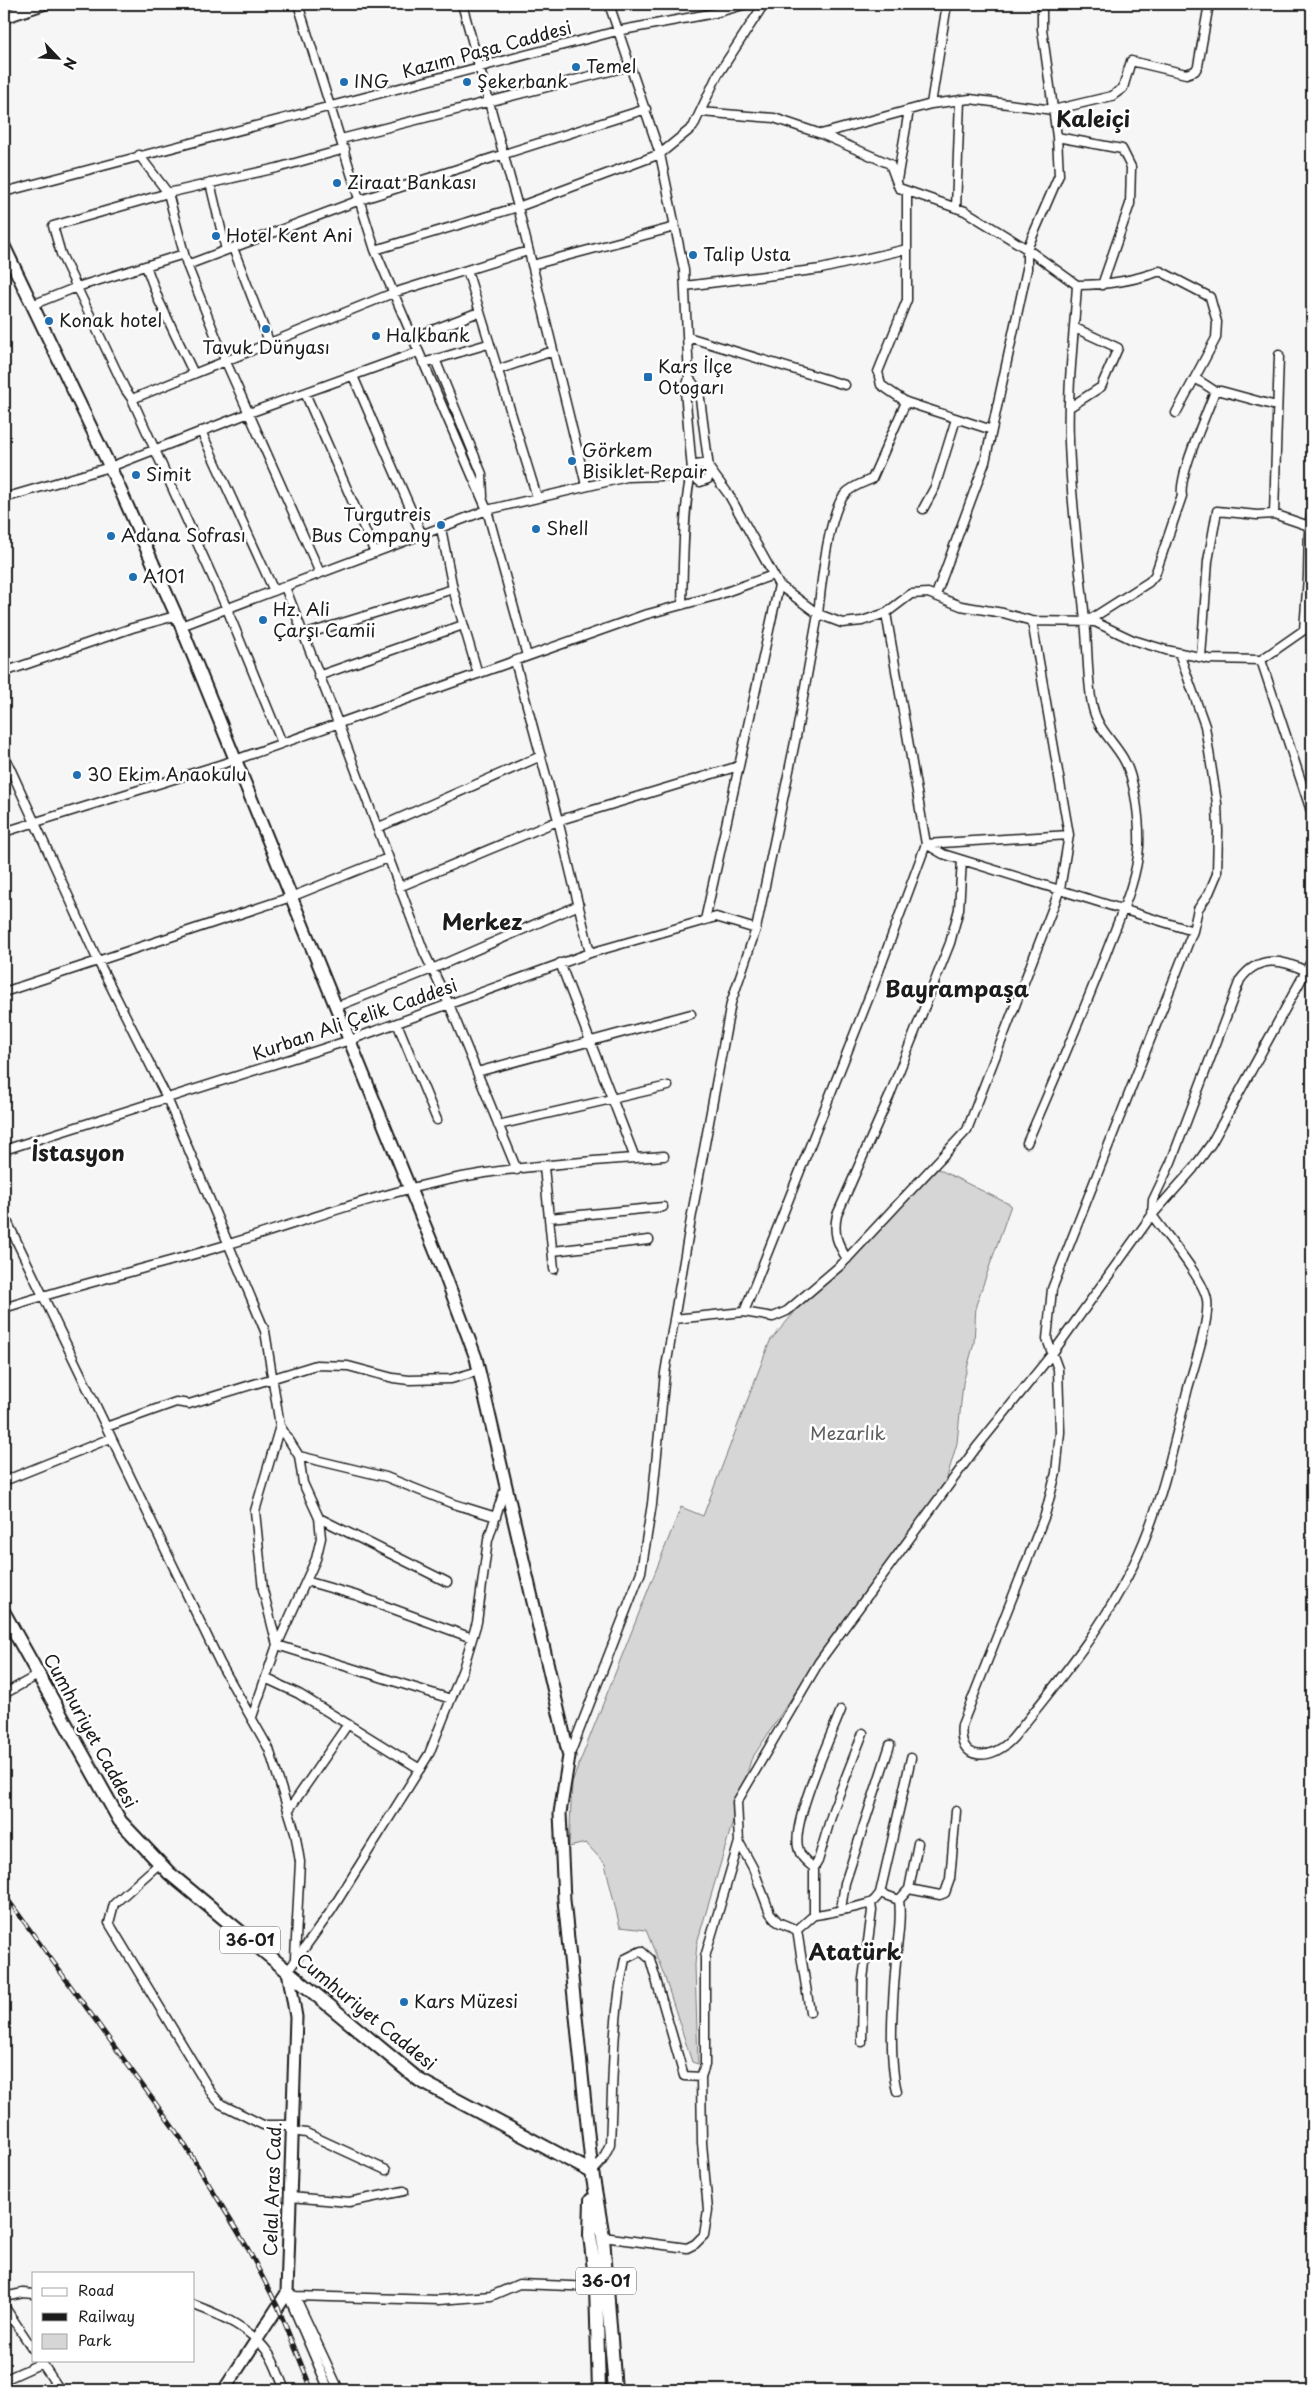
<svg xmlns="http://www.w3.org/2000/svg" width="1316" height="2394" font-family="'Playpen Sans',sans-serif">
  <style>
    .green { fill: #d6d6d6; stroke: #797979 }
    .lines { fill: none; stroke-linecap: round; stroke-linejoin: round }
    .street-casing { stroke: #1c1c1c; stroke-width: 11 }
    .secondary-casing { stroke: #1c1c1c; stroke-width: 15 }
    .primary-casing { stroke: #1c1c1c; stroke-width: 16 }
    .street { stroke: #fff; stroke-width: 8 }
    .secondary { stroke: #fff; stroke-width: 11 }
    .primary { stroke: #fff; stroke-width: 12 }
    .rail-casing { stroke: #1c1c1c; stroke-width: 4.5 }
    .rail { stroke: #fff; stroke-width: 2.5; stroke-dasharray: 8; stroke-linecap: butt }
    .poi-dot { fill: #1f6fb2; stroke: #fff; stroke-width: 2 }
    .labels { text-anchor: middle; stroke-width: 5; stroke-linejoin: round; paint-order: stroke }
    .shield { fill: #fff; stroke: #606060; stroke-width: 1 }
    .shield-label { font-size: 16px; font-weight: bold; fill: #1c1c1c }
    .street-label { font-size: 18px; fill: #1c1c1c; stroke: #fff }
    .poi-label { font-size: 18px; fill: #1c1c1c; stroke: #fff; text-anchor: start }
    .park-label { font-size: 18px; fill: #5d5d5d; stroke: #fff }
    .district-label { font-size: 22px; font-weight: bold; fill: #1c1c1c; stroke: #fff }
  </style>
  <rect width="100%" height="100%" fill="#f6f6f6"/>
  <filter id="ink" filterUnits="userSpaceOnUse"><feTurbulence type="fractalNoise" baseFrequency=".02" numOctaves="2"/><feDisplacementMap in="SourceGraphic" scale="10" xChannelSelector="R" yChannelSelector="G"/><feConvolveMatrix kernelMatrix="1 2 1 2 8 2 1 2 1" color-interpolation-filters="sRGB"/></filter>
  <g filter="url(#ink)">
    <path class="green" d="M938,1169L1011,1205L976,1305L974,1343L963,1383L957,1443L946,1481L796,1691L751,1760L697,1943L695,1965L698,2064L692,2062L664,1975L646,1930L620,1927L605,1864L586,1843L569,1847L572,1782L681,1507L703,1516L770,1341L805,1300L849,1261Z"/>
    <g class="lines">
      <g class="street-casing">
        <path id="street" d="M298,4L375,250L487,510L527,656
          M462,4L518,207L586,485
          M609,4L660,154L684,270L689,378L699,391L709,468L729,495L779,585L818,614C821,587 828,513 845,494C852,486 863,483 872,479L906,402
          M931,104L947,4
          M701,112L774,118L821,134L890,164L899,188L965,211L1027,249L1077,285C1074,337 1067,389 1069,441C1071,501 1079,560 1085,620C1088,648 1087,677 1092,704C1097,729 1111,738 1123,758C1135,778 1140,822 1139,846C1137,881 1120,916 1108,948C1083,1014 1055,1078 1027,1143
          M821,134L931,104L970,99L1053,110L1112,96L1123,88L1131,61L1186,74L1195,71L1198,66L1209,4
          M1057,137L1122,149L1131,167L1130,204L1102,285
          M341,139L630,66
          M139,155L168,193L187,265L226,362L320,573
          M897,180L909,110
          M210,183L226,250
          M907,191V300L878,372L881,385L906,402L992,430
          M4,192L617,31L715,13L747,4
          M956,208L960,100
          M233,248L270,344
          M375,250L518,207L660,154L693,127L717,76L764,4
          M187,265L360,200L646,109
          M532,265L675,227
          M146,266L159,301L194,374
          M467,270L537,497
          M1077,285C1107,285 1133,281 1160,271L1210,297L1217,322L1216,338L1176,413
          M685,286L821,269L907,249
          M32,305L77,287L184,254
          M688,337L845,385
          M412,338L479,312
          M435,359L482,474L483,497
          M423,363L488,344
          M497,370L553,351
          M353,376L422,535
          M689,378L685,391L692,470
          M1195,378L1215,391H1221L1276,406
          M305,393L375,553
          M132,399L125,389L61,254L53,226L168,193L277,168L345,149
          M1070,407L1101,387L1118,348L1075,328
          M201,431L274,591
          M4,498L110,467L249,413L418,352
          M923,509L935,487L956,419
          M1274,514L1279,355
          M441,528L453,589L478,674
          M285,587L338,723L424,952L449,1004L517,1170
          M936,595L985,462L1027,269V249L1059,175L1057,137L1042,29V4
          M682,605C683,578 683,482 695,465L703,464L710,472L708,479L700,482L692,475
          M1086,622L1149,582L1155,575L1182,496C1178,476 1207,413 1215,391
          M181,626L487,510L627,477L692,475
          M303,635L453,589
          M1179,653L1205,726L1217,803L1218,831L1217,874L1209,893L1198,909L1193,931L1052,1289L1047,1339L1058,1369L1060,1432L1056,1473L1045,1515L962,1725C957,1763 993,1761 1013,1738C1063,1676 1114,1615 1144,1541C1164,1492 1175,1439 1188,1388C1194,1367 1210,1319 1207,1300C1204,1279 1165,1234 1152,1215L1153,1200L1171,1162L1240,980C1258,955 1281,959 1306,971
          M1201,657L1208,561L1217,511L1257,515L1274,514L1309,526
          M1261,660L1312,814
          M515,661L558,820L590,953
          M4,672L132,628L175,616
          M318,676L463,625
          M282,743L227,609L132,399L393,293L528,251
          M4,755L98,961L167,1098L265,1331L280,1426L255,1511L263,1590L277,1645L252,1717
          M377,828L541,756
          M4,832L235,760L644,615L715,596L773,575
          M926,844L943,854L1193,931
          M926,844L1069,835
          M399,887L560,820L739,766
          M705,920L779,585
          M560,963L635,1158
          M4,992L291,897L388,858
          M336,1007L432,969L579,905
          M397,1023L437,1120
          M477,1072L691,1014
          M498,1125L668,1086
          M4,1150L350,1040L590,953L716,917L756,929
          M544,1167L554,1269
          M4,1215L220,1663L269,1749L295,1832L300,1862L295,1958
          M549,1218L663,1207
          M553,1251L649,1240
          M847,1259C837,1243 833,1233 837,1215L889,1097L950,943L959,909L962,860
          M4,1308C78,1284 154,1267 229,1244C305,1221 379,1193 457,1178C525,1165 595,1161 664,1156
          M744,1312L873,987L926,844L886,613
          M674,1319L744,1312L773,1317L787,1311L842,1264L967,1130L1060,889L1069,835L1032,621
          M280,1426L299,1456L303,1483L319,1518L321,1538L316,1559L277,1645L451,1699
          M106,1427L176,1402L189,1404L316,1365L348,1366L393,1378L409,1380L451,1379L479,1371
          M299,1456L386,1477L451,1503L496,1517
          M4,1481L111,1438
          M319,1518L447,1582
          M306,1581L358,1596L472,1638
          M265,1678L299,1694L420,1769
          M4,1694L38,1675
          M570,1754L641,1572L652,1504L665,1373L690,1225L731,1003L756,929L796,737L818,614L842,623L862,621L886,613L911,594L928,593L961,606L1003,613L1032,621L1095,622L1133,640L1166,650L1209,659L1261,660L1304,630L1308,577L1309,526L1312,510
          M288,1811L348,1724
          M739,1842L753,1868L770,1913L778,1922L797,1930
          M160,1863L114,1904L109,1923L212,2094L221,2104L263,2125H293
          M814,1868L818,1861L833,1810L863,1733
          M909,1889L940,1895L945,1893L950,1879L956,1811
          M880,1893L899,1900
          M899,1900L909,1889L918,1843
          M841,1909L845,1883L890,1745
          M814,1915V1868C806,1861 800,1857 798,1847C792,1821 830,1738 841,1710
          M797,1930L814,1915C820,1915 868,1905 872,1902C875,1900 878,1896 880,1893L911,1758
          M797,1930L810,2012
          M288,1971L331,1911L429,1754L463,1669L477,1622L488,1540L505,1488
          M862,2042L863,1979L872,1911L871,1903
          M897,2091C888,2057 893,1997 896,1961C897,1940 902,1921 899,1900
          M292,2131L306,2133L386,2170
          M592,2172L602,2161L610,2144C613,2082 612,2020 625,1959L641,1951L650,1959L684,2076L701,2077L705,2065V1957L739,1842L737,1802L819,1662L976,1448L1052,1354L1152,1215L1193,1169L1211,1144L1312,960
          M290,2197L349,2202L404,2191
          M603,2237L687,2248L695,2244L704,2235L708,2210L702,2143L701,2077
          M287,2293L295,2296L439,2300L491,2296L519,2284L596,2287
          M287,2293L329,2390
          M295,2296L339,2390
          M4,2297L23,2293L34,2294
          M194,2305C221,2315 252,2329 269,2354C276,2365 280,2379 285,2390
          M4,2306L34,2351
          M40,2360L60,2390
          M4,2380L42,2363"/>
      </g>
      <g class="secondary-casing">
        <path id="secondary" d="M4,17L43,4
          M4,246L110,467L181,626L445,1275L476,1358L569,1756L560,1813L564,1900L592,2172
          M224,2390L287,2293L296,2017L288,1971"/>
      </g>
      <g class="primary-casing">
        <path id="primary" d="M4,1613L120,1821L169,1873L419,2080L592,2172
          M592,2172L603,2237L615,2390
          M591,2200L590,2235L596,2287L599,2390"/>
      </g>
      <use href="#street" class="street"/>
      <use href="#secondary" class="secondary"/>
      <use href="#primary" class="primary"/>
      <g class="rail-casing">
        <path id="rail" d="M4,1894L180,2137L247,2247L278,2307L312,2390"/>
      </g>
      <use href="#rail" class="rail"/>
    </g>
  </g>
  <g class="poi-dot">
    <circle cx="576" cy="67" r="5"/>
    <circle cx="344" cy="82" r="5"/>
    <circle cx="467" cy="82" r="5"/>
    <circle cx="337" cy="183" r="5"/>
    <circle cx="216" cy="236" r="5"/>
    <circle cx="693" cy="255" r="5"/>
    <circle cx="49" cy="321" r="5"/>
    <circle cx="266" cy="329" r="5"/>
    <circle cx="376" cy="336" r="5"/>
    <rect x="643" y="372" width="10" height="10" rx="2.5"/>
    <circle cx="572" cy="461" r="5"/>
    <circle cx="136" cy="475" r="5"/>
    <circle cx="441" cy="525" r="5"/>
    <circle cx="536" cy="529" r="5"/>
    <circle cx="111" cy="536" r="5"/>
    <circle cx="133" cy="577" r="5"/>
    <circle cx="263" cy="620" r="5"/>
    <circle cx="77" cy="775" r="5"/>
    <circle cx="404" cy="2002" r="5"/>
  </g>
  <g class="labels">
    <g class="shield">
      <rect x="220" y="1926.5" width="60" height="27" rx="4"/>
      <rect x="576" y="2267.5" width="60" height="27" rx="4"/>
    </g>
    <g class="shield-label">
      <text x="250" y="1946">36-01</text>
      <text x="606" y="2287">36-01</text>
    </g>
    <g class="street-label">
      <text transform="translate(487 50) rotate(-15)" y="6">Kazım Paşa Caddesi</text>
      <text transform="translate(355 1020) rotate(-19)" y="6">Kurban Ali Çelik Caddesi</text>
      <text transform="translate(90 1731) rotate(61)" y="6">Cumhuriyet Caddesi</text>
      <text transform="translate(366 2012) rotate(39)" y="6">Cumhuriyet Caddesi</text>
      <text transform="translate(273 2189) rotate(-88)" y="6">Celal Aras Cad.</text>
    </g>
    <g class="poi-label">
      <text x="586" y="73">Temel</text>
      <text x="354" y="88">ING</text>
      <text x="477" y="88">Şekerbank</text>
      <text x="347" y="189">Ziraat Bankası</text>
      <text x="226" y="242">Hotel Kent Ani</text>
      <text x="703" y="261">Talip Usta</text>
      <text x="59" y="327">Konak hotel</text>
      <text x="386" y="342">Halkbank</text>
      <text x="266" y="354" text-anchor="middle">Tavuk Dünyası</text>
      <text x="658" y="373">Kars İlçe<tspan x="658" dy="21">Otogarı</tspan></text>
      <text x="582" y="457">Görkem<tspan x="582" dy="21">Bisiklet Repair</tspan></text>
      <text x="146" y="481">Simit</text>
      <text x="431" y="521" text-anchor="end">Turgutreis<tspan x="431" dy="21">Bus Company</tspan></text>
      <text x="546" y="535">Shell</text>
      <text x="121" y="542">Adana Sofrası</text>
      <text x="143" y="583">A101</text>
      <text x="273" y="616">Hz. Ali<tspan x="273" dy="21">Çarşı Camii</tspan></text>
      <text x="87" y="781">30 Ekim Anaokulu</text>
      <text x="414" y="2008">Kars Müzesi̇</text>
    </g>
    <g class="park-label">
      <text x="848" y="1440">Mezarlık</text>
    </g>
    <g class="district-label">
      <text x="1093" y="127">Kaleiçi</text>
      <text x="482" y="930">Merkez</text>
      <text x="957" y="997">Bayrampaşa</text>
      <text x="78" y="1161">İstasyon</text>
      <text x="855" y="1960">Atatürk</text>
    </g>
  </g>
  <rect width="1316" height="2394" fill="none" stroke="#fff" stroke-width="20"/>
  <rect x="10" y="10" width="1296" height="2374" fill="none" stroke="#1c1c1c" stroke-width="2" filter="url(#ink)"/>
  <rect x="32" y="2272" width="162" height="90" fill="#ffffff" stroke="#a4a4a4"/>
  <rect x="42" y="2288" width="25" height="8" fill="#ffffff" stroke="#a4a4a4"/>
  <text x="78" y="2296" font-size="15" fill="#1c1c1c">Road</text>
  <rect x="42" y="2313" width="25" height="8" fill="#1c1c1c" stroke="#a4a4a4"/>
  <text x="78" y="2322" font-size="15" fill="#1c1c1c">Railway</text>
  <rect x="42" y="2334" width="25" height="15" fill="#d6d6d6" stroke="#a4a4a4"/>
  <text x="78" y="2346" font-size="15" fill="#1c1c1c">Park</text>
  <g transform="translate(58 58) rotate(115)" stroke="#ffffff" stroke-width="4" paint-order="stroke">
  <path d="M0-4L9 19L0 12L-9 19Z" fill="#1c1c1c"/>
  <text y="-8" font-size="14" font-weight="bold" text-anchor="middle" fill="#1c1c1c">N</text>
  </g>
</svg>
